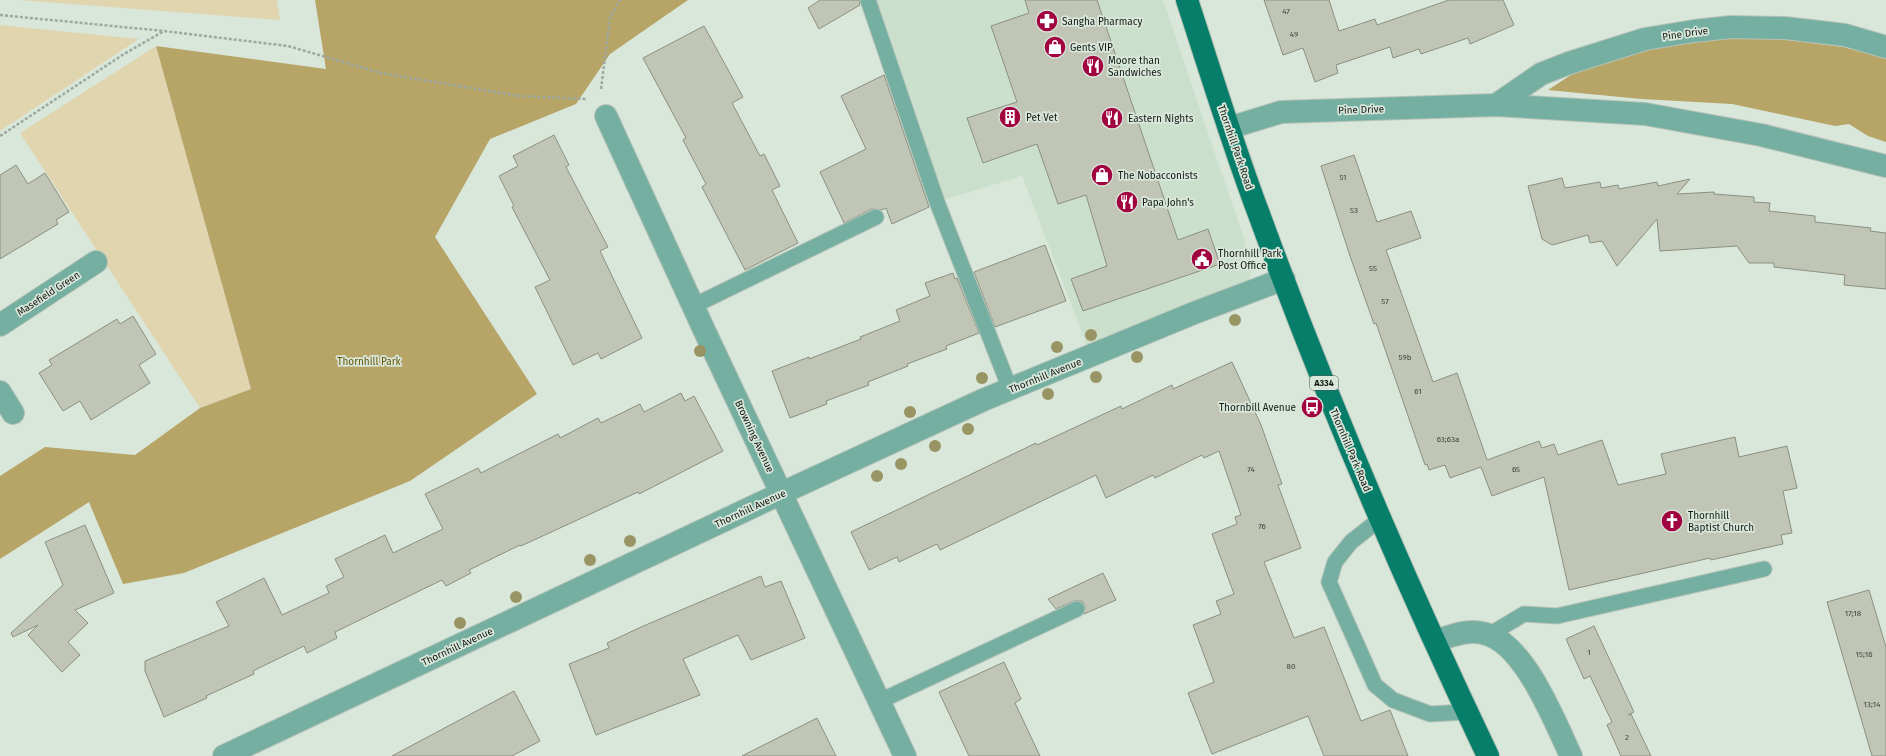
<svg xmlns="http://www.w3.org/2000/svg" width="1886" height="756" font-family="'Fira Sans',sans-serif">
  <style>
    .built { fill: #cbdfcd }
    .green { fill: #e1d5b0 }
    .forest { fill: #b7a467 }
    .building { fill: #c0c5b5; stroke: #8b9081 }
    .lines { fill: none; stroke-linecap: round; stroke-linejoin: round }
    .lane-casing { stroke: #b5c2b7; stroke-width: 17 }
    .street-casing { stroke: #b5c2b7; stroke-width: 24 }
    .primary-casing { stroke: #b5c2b7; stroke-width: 24 }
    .path { stroke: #9da89e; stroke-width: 2.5; stroke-dasharray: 3 2; stroke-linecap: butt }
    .lane { stroke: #75afa1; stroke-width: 15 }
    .street { stroke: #75afa1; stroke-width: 22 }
    .primary { stroke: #067e6a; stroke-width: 22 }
    .tree { fill: #999463 }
    .labels { text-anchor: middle; stroke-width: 3.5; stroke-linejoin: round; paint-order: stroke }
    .number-label { font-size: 8px; fill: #3e433c }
    .shield { fill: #d9e7db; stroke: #4e564f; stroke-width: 1 }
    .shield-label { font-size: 9px; font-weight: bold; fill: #131813 }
    .poi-label { font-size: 10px; fill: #131813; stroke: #d9e7db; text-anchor: start }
    .street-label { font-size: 10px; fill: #131813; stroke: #d9e7db }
    .park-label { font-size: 10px; fill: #655101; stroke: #d9e7db }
  </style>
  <rect width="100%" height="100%" fill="#d9e7db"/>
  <path class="built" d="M868,0H1163L1253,265L1246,293L1091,356L1022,176L937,202Z"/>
  <path class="green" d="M19,0H277L280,20Z
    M0,25L139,39L0,131Z
    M156,46L251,389L200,408L20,133Z"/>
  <path class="forest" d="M315,0H688L610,54L576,104L490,139L435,237L537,394L410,481L184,573L123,584L89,502L0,559V476L45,447L135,455L200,408L251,389L156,46L326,69Z
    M1725,32L1843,47L1886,58V142L1868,136L1849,124L1835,126L1732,104L1641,99L1548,90L1594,60Z"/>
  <path class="building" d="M820,0H859L860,5L819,29L808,8Z
    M1025,0H1097L1178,240L1208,229L1220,264L1083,311L1071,279L1107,266L1086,195L1058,204L1037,144L983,163L967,118L1017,102L991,26L1029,13Z
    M1264,0H1329L1339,31L1375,19L1377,25L1449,0H1503L1514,25L1470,44L1468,38L1421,54L1419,49L1393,58L1390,47L1336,65L1338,73L1315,82L1303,48L1283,55Z
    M704,26L743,97L732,103L760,156L764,154L780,186L772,190L798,243L745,270L702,187L706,184L683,140L686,138L643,58Z
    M884,75L929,207L892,224L886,208L881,210L872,209L844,223L820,172L866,149L841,96Z
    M554,135L569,165L566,167L608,247L600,251L642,338L601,359L598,353L573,365L535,287L550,280L512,207L514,206L499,176L518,166L513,156Z
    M1354,155L1377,222L1411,211L1421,238L1386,250L1433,382L1457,373L1487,460L1539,441L1542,448L1554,444L1558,455L1602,440L1618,485L1666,474L1661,454L1735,437L1739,457L1787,446L1797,488L1783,491L1792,533L1781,535L1783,544L1711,560L1710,558L1569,590L1544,477L1492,496L1481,467L1450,478L1445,465L1429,470L1427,464L1425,465L1376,323L1374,324L1350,256L1321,166Z
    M16,165L28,184L45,173L69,212L56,220L58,224L0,259V175Z
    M1562,178L1565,188L1600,182L1601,188L1618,185L1619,189L1657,182L1658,186L1690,179L1677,194L1714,192V194L1754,197V202L1770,203L1769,211L1815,216V222L1871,228L1870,231L1886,233V289L1844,285L1845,275L1774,267V263H1749L1737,246L1660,251L1657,219L1617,266L1602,241L1590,243L1588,235L1552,245L1542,239L1528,186Z
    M1045,245L1066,301L995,327L974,272Z
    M953,273L955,279L957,278L979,333L946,346L947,349L907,364L908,366L868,382L869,385L826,401L827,404L790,418L772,371L809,357V359L861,339L860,337L900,321L896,310L930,296L925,283Z
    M133,316L156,354L139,365L150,383L91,420L80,401L63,411L39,373L52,365L49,360L117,319L120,324Z
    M1232,362L1261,425L1282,484L1278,485L1301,548L1264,562L1294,638L1324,627L1361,721L1390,710L1408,756H1324L1308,716L1212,754L1188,693L1214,682L1193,625L1221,614L1216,601L1234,594L1212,534L1237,524L1235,517L1241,515L1219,451L1204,458L1202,455L1155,478L1153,475L1106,498L1096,475L940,550L937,544L899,562L897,557L869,570L851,532L1036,443L1037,445L1121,406L1122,409L1172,385L1173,389Z
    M681,393L685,401L694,396L723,451L639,494L638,492L521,546L520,545L469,570L471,573L446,586L442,580L335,632L337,638L307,653L304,646L253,671L254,674L206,696L207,698L164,717L145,671V661L229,626L216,602L264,578L282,615L329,593L326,586L344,577L335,559L385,535L393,553L443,529L425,494L478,468L481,473L558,434L560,438L598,418L601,423L640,404L644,412Z
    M85,525L114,593L75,610L88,623L68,642L80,655L62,672L28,635L38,625L13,637L11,633L63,585L45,542Z
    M1103,573L1116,600L1084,614L1085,606L1082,601H1074L1056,609L1048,599Z
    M761,576L765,587L781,581L805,638L751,660L738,635L683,659L700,695L596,735L569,664L609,648L607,643L641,627Z
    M1869,590L1886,647V756H1872L1827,602Z
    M1594,626L1634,712L1628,715L1631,714L1651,756H1621L1607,725L1612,722L1590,676L1584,679L1566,639Z
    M1004,662L1021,699L1015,703L1040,756H969L939,692Z
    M514,691L540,741L512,756H392Z
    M817,718L836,756H742Z"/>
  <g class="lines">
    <g class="lane-casing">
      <path id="lane" d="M868,0L937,202L1010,389
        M693,306L876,217
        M1380,519L1351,542L1335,562L1329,582L1375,685L1393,700L1430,714L1467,712
        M1489,635L1524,614L1557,616L1764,569
        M880,701L1077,609"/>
    </g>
    <g class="street-casing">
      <path id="street" d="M1496,105L1541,74L1569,63L1645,39L1694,31L1731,27L1785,28L1845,35L1886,47
        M606,116L705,332L905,756
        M1229,128L1281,112L1496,105L1645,114L1761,135L1886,166
        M0,325L96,262
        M0,392L13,413
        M1436,641C1453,635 1471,628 1489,635C1526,648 1555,722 1571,756
        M224,756L782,493L983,400L1194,313L1284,279"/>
    </g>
    <g class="primary-casing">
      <path id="primary" d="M1187,0C1211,73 1233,146 1260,217C1327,400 1404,580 1488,756"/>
    </g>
    <path class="path" d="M0,15L164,31L288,46L381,73L519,96L586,99
      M601,89L610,18L620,0
      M0,136L124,54L164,31"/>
    <use href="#lane" class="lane"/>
    <use href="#street" class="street"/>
    <use href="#primary" class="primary"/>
  </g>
  <g class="tree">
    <circle cx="1235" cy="320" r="6"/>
    <circle cx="1091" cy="335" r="6"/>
    <circle cx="1057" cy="347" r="6"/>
    <circle cx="700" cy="351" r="6"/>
    <circle cx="1137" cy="357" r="6"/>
    <circle cx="1096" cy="377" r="6"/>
    <circle cx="982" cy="378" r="6"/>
    <circle cx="1048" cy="394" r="6"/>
    <circle cx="910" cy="412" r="6"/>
    <circle cx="968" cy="429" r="6"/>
    <circle cx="935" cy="446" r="6"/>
    <circle cx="901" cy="464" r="6"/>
    <circle cx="877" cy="476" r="6"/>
    <circle cx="630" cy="541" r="6"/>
    <circle cx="590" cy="560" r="6"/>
    <circle cx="516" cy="597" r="6"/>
    <circle cx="460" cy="623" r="6"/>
  </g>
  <defs>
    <g id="pharmacy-disc" transform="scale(1.15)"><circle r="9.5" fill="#a10340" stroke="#d9e7db"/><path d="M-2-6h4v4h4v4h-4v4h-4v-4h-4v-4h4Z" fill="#fff"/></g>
    <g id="shop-disc" transform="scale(1.15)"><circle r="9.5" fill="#a10340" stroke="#d9e7db"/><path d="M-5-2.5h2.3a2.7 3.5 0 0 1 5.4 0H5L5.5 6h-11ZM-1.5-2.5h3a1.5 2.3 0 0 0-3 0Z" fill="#fff"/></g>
    <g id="restaurant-disc" transform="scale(1.15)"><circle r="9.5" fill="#a10340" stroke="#d9e7db"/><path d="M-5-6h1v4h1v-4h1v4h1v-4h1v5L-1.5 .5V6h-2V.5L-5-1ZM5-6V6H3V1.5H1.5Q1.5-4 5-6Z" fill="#fff"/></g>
    <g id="building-disc" transform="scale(1.15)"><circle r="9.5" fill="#a10340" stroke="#d9e7db"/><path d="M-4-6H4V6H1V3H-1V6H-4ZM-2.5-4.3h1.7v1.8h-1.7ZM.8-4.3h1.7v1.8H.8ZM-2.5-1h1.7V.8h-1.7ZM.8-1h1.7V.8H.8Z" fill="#fff"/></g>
    <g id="civic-disc" transform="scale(1.15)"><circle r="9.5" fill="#a10340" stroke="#d9e7db"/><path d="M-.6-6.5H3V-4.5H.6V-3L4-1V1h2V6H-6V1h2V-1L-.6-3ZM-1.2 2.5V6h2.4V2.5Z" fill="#fff"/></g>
    <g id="bus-disc" transform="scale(1.15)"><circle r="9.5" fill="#a10340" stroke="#d9e7db"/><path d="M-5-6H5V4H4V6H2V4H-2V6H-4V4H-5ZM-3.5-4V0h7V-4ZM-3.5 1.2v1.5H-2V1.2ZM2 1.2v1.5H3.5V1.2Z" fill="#fff"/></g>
    <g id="church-disc" transform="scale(1.15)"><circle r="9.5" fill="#a10340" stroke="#d9e7db"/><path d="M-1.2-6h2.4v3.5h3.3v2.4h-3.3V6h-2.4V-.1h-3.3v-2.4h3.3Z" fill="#fff"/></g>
  </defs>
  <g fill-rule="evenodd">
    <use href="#pharmacy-disc" x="1047" y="21"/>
    <use href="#shop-disc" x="1055" y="47"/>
    <use href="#restaurant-disc" x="1093" y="66"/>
    <use href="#building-disc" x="1010" y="117"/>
    <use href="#restaurant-disc" x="1112" y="118"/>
    <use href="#shop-disc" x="1102" y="175"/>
    <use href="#restaurant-disc" x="1127" y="202"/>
    <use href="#civic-disc" x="1202" y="259"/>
    <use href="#bus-disc" x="1312" y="407"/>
    <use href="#church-disc" x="1672" y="521"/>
  </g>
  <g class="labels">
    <g class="number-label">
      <text x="1286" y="14">47</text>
      <text x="1294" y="37">49</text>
      <text x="1343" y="180">51</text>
      <text x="1354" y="213">53</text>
      <text x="1373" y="271">55</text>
      <text x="1385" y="304">57</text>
      <text x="1405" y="360">59b</text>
      <text x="1418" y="394">61</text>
      <text x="1448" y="442">63;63a</text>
      <text x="1251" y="472">74</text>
      <text x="1516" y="472">65</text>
      <text x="1262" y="529">76</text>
      <text x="1853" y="616">17;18</text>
      <text x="1589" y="655">1</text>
      <text x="1864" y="657">15;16</text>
      <text x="1291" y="669">80</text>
      <text x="1872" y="707">13;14</text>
      <text x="1627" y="740">2</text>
    </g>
    <rect class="shield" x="1310" y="376" width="28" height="14" rx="3"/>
    <g class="shield-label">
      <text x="1324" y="386">A334</text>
    </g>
    <g class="poi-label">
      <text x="1062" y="25">Sangha Pharmacy</text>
      <text x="1070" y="51">Gents VIP</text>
      <text x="1108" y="64">Moore than<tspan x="1108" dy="12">Sandwiches</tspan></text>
      <text x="1026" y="121">Pet Vet</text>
      <text x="1128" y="122">Eastern Nights</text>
      <text x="1118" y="179">The Nobacconists</text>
      <text x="1142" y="206">Papa John's</text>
      <text x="1218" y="257">Thornhill Park<tspan x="1218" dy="12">Post Office</tspan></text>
      <text x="1296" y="411" text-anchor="end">Thornbill Avenue</text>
      <text x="1688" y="519">Thornhill<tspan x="1688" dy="12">Baptist Church</tspan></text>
    </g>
    <g class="street-label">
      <text transform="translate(1685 33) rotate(-8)" y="4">Pine Drive</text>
      <text transform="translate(1361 109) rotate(-2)" y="4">Pine Drive</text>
      <text transform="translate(1236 147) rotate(71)" y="4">Thornhill Park Road</text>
      <text transform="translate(48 293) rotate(-33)" y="4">Masefield Green</text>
      <text transform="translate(1045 375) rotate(-22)" y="4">Thornhill Avenue</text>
      <text transform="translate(755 436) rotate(65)" y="4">Browning Avenue</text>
      <text transform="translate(1351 450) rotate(67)" y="4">Thornhill Park Road</text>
      <text transform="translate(750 508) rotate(-25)" y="4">Thornhill Avenue</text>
      <text transform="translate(457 646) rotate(-25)" y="4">Thornhill Avenue</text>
    </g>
    <g class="park-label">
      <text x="369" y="365">Thornhill Park</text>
    </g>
  </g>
</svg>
